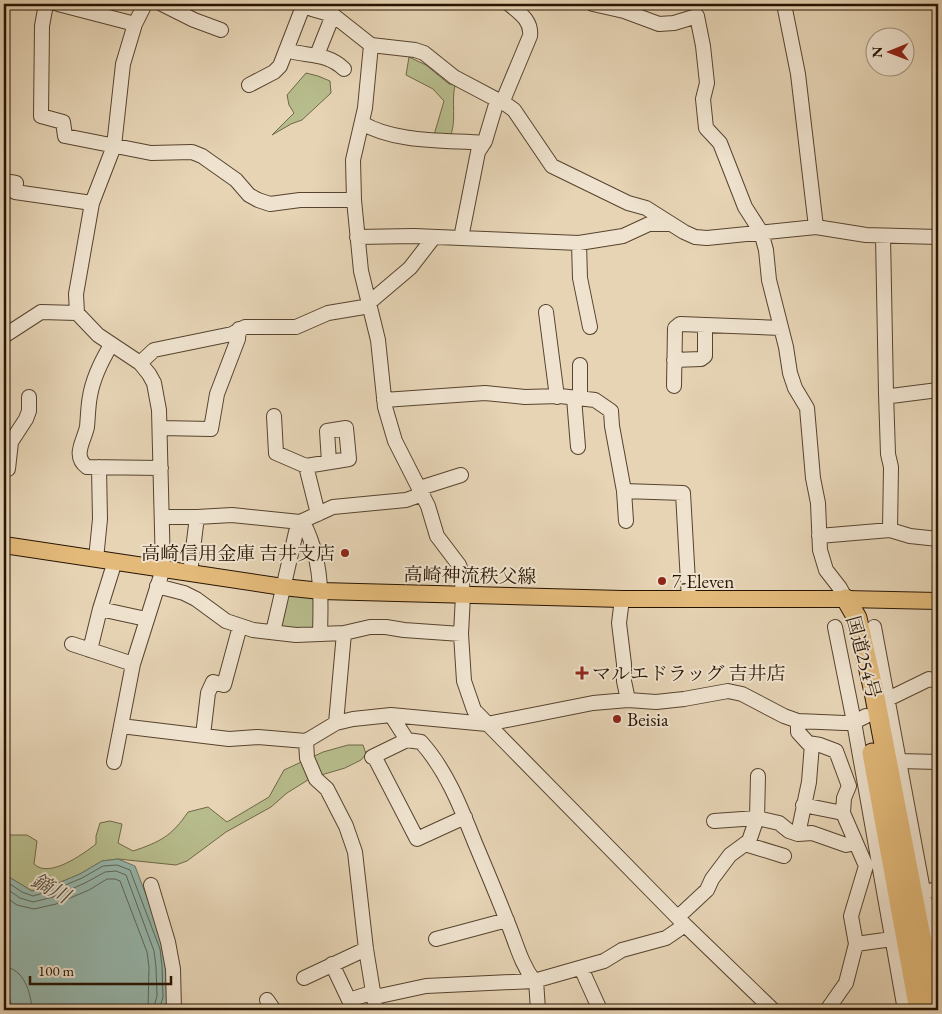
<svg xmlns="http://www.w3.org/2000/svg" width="942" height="1014" font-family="'EB Garamond','Noto Serif JP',serif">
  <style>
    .green { fill: #b7bc8c; stroke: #6f6846 }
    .water { fill: #96b8ae; stroke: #6a7669 }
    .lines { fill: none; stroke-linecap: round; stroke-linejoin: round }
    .shore { stroke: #5e6658; stroke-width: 1 }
    .minor-casing { stroke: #57432e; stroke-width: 16 }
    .major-casing { stroke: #271301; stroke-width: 18 }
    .highway-casing { stroke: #271301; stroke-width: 21 }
    .minor { stroke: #efe3cf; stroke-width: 14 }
    .major { stroke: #e3ba7a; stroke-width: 16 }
    .highway { stroke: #e3ba7a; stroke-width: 19 }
    .poi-dot { fill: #8f2418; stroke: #efe3cf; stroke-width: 2 }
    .labels { text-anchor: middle; stroke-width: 4; stroke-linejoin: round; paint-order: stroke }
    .poi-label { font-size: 19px; fill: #271301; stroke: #efe3cf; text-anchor: start }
    .street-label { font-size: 19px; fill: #271301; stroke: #efe3cf }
    .water-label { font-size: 20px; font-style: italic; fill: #4e4d3e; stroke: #efe3cf }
  </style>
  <rect width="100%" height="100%" fill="#e6d4b5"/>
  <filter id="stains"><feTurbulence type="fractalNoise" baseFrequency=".004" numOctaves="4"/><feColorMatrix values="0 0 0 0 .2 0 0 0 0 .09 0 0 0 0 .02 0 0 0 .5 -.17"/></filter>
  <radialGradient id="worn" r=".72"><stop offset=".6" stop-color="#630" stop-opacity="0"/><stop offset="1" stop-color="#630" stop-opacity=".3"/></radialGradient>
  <path class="green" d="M409,57L426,65L449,84L455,85C451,102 457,121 450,137L434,135L444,101L433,89L406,75Z
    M306,73L318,76L330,81L331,93L302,120L291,124L272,135L294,113L289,105L287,95Z
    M284,594L318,597L316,631H279Z
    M348,745H363L366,754L361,760L345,768L311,778L287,793L271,807L226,832L187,861L176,865L118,859L102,861L80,874L49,887L32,891L4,874V835H27L37,841L34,864C49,879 83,854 96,844V836L100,823L110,821L122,824L118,843L133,851C160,842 172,836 188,812L208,807L227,822L269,797L284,770L323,752Z"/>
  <path class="water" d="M118,859L135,866L163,940L165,948L168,1001L166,1003L167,1010H13L4,979V874L32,891L49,887L80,874L102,861Z"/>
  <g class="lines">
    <path class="shore" d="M4,880L22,892L33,896L51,891L82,878L103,866L117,865L130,870L160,949L162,966L163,998L161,1003L162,1010
      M4,887L20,898L33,902L53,897L85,883L105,872L116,871L126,875L154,951L156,967L157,996L155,1003L156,1010
      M4,896L17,905L34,909L56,904L89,890L107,879H115L120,881L147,952L149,967L148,1010
      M4,967C24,968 31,993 32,1010"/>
    <g class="minor-casing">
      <path id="minor" d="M46,4L42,26L41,116L63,122L65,136L151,153L192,152L202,156L236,180L249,195L258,200L270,204L300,200H354
        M58,4L135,24
        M162,4L194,20L221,30
        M303,4L312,9L333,15L371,45L415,50L424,53L454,77L507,105L514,110L552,166L628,203L646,208L684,232L695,237L707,238L816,227L866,235L938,237
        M593,4L624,11L659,24L674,23L697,16L703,46L707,83L703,99L706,128L720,143L745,207L761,232L766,250L769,280L786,347L790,373L795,388L807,408L813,478L818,503L820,550L826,570L840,588L846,599
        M784,4L798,74L816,227
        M371,45L365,108L353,160L354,200L361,271L378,340L385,407L395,441L428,506L437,536L459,565L461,571L463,595L461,634L464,681L474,710L685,925L773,1010
        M286,50C308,57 326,52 344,69
        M317,55L333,15
        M249,85L274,72L280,66L304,4
        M502,103L530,36C532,21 520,13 509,4
        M362,123C395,143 446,140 484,143
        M4,181L16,183L15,192L92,203
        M883,236L886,393L891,396L938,390
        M357,237L414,236L461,238L478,152L485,141L497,101
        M461,238L579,243L623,236L649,224H670
        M579,243L580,278L590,327
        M546,312L557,397
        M4,336L41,312L77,313
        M111,345C102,360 93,378 90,396C88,406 88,417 87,427C84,441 72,456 87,467L161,468
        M674,360L701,359L705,356V325
        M140,363L154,350L232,334L245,327H296L328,313L364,307L410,268L434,237
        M580,365V398
        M674,386L675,328L680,324L781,328
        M886,393L888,454L891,467L890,530
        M574,398L578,447
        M384,400L485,393L525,397L560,396L595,400L611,411L612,426L624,491L626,521
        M274,416L276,453L306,466
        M161,428L211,429L217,394L238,339L239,329
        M8,469L11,442L26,419L29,411V397
        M420,488L461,475
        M624,491L683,493L689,600
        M318,514L306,466L349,459L346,428L327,431L329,462
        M162,517H197L232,515L300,522C306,525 307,531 310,538C322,569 321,601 320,633
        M819,536L890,530L910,536L938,539
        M96,559L100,519L99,467
        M190,573L197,517
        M157,586L184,593L196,599L226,621L253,630L296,635L344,633L370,627H386L404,630L461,634
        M622,599L619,623L624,664V681L628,700
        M100,609L146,619
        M835,627L854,722L905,1010
        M874,627L938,971
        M273,632L296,532L300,522L333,507L406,500L423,494
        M72,644L133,664
        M90,650L100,609L115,561
        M888,699L929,679L938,681
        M391,715L407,740
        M798,721V732L808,743L820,745L836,751L849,786L844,798L843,813L866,866L851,916L856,944L846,983L827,1010
        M336,723L344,633
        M121,726L229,739L258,737L306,741L336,723L353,719L391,715L487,724L593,703L628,700L656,702L684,699L728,691L742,694L784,716L798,721L844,723L854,722L866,716
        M203,735L208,693L213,682L224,685L240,626
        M306,741L307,758L316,779L327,789L346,826L355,852L366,949L376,1010
        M374,756L417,839L465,817
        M372,757L407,740L421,742C447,771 461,808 475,843C486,869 497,895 507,921C516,942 520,962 534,981
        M900,761L938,762
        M114,762L133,664L163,569L159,410L154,383L149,374L140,363L98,335L77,313L76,294L92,203L114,146L123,64L135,24L145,4
        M803,805L843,813
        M714,821L757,818L779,823L789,831L798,834L812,833L846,845L856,843
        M798,834L809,782L812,744
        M745,844L784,856
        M151,885L168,942L173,969L174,1010
        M924,892L938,889
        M678,917L707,890L712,879L730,855L749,841L757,818L758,776
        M436,939L507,920
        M856,944L892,939
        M332,964L349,1000L374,992
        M581,968L600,1010
        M304,978L366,949
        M536,980L538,1010
        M375,997L426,986L534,981L604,961L622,950L666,938L685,925
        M267,1000L274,1010"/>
    </g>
    <g class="major-casing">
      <path id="major" d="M4,545L283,587L321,591L622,599H846L938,601"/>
    </g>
    <g class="highway-casing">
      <path id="highway" d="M846,599L857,618L874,692L935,1010
        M872,753L919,1010"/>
    </g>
    <use href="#minor" class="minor"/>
    <use href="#major" class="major"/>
    <use href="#highway" class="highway"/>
  </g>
  <g class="poi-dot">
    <circle cx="345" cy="553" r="5"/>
    <circle cx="662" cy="581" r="5"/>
    <path d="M579.5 665.5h5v5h5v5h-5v5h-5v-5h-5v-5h5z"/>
    <circle cx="617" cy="719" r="5"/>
  </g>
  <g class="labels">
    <g class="poi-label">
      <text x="335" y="560" text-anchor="end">高崎信用金庫 吉井支店</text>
      <text x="672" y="588">7-Eleven</text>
      <text x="592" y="680">マルエドラッグ 吉井店</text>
      <text x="627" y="726">Beisia</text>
    </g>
    <g class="street-label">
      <text transform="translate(470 575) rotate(1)" y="7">高崎神流秩父線</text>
      <text transform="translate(864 657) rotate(75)" y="7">国道254号</text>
    </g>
    <g class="water-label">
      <text transform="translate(51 888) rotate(29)" y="7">鏑川</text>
    </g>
  </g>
  <rect width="942" height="1014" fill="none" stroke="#e6d4b5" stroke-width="20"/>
  <rect x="5" y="5" width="932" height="1004" fill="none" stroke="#271301" stroke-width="2.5"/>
  <rect x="10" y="10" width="922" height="994" fill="none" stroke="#271301"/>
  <g transform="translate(890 52) rotate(269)"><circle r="24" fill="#efe3cf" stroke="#9f907d"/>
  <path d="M0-4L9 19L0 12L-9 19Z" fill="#8f2418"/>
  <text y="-8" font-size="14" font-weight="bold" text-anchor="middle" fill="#271301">N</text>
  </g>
  <path d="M30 976v8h141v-8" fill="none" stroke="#271301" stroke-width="2.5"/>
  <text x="38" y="976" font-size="15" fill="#271301" stroke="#efe3cf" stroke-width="4" paint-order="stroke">100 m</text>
  <rect width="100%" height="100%" filter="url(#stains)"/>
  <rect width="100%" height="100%" fill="url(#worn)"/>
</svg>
